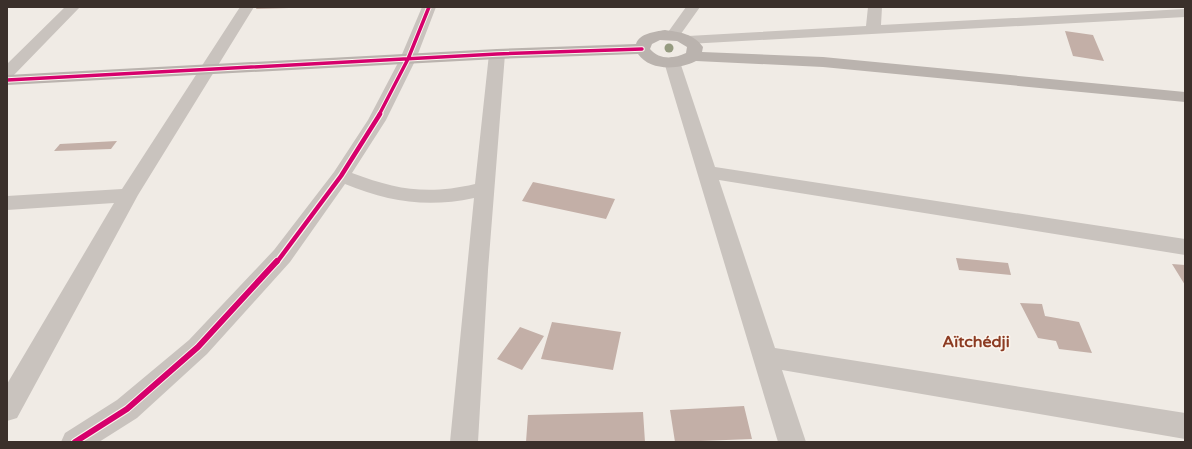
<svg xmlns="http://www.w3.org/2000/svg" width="1192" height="449" font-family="'Varela Round',sans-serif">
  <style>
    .building { fill: #c3afa7 }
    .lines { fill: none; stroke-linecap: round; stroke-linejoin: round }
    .street { fill: #c9c3be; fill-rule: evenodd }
    .secondary { fill: #bab3ae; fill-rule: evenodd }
    .cycleway-far2-casing { stroke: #fbf5ee; stroke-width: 5.5 }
    .cycleway-far1-casing { stroke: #fbf5ee; stroke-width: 7 }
    .cycleway-casing { stroke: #fbf5ee; stroke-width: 8 }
    .cycleway-far2 { stroke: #d6006c; stroke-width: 3.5 }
    .cycleway-far1 { stroke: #d6006c; stroke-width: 4.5 }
    .cycleway { stroke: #d6006c; stroke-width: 6 }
    .tree { fill: #959b80 }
    .labels { text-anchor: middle; stroke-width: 3; stroke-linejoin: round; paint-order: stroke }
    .quarter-label { font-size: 16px; font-weight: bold; fill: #8c3b22; stroke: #fbf5ee }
  </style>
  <rect width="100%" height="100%" fill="#f0ebe5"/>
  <path class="building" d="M257,7H289V8L256,9Z
    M1065,31L1093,35L1104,61L1073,56Z
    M117,141L111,149L54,151L60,144Z
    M533,182L615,199L606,219L522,201Z
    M956,258L1008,263L1011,275L959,270Z
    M1172,264L1185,265V285Z
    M1020,303L1042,304L1045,316L1079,322L1092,353L1059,349L1056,341L1038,338Z
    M552,322L621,332L613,370L541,359Z
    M520,327L544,336L522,370L497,359Z
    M744,406L752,439L675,442L670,410Z
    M643,412L645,442H526L528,415Z"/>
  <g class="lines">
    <path class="street" d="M65,7H80L13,76L7,78V64Z
      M240,7H254L138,195L17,418L7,421V384L114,203L7,210V196L122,189Z
      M422,7H436L416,59L386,120L352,173C397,190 428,195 475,184L489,54L492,51L497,49L502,51L505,54L488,270L478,442H450L474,198C427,208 389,202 345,184L290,262L207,354L137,418L99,442H61L65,433L117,400L189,340L274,250L334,172L368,120L400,59Z
      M686,7H700L678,38L673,39L668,38L666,35Z
      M868,7H882L881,25L1185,9V17L688,44L683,43L681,40L683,37L688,36L866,26Z
      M672,57L678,59L680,62L715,167L1185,239V255L719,180L775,348L1185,413V439L782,370L806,442H778L664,62L666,59Z"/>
    <path class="secondary" d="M665,30C680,32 694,34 703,47L702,52L823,57L1185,92V102L823,67L696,61C678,70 650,71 638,54L497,59L7,85V75L497,49L636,44C640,33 654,32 665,30ZM660,40L677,41L687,47L686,53C674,59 659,60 650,49L652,44Z"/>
    <g class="cycleway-far2-casing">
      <path id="cycleway-far2" d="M7,80L497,54L642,49
        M379,115L408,59L429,7"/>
    </g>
    <g class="cycleway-far1-casing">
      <path id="cycleway-far1" d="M277,262L341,176L380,114"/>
    </g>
    <g class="cycleway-casing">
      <path id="cycleway" d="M75,442L127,409L198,347L277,261"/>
    </g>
    <use href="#cycleway-far2" class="cycleway-far2"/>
    <use href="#cycleway-far1" class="cycleway-far1"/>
    <use href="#cycleway" class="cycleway"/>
  </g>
  <circle class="tree" cx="669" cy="48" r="4.5"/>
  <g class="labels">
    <g class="quarter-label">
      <text x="976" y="347">Aïtchédji</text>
    </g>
  </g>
  <rect width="1192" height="449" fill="none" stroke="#3b302b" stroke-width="16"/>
</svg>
